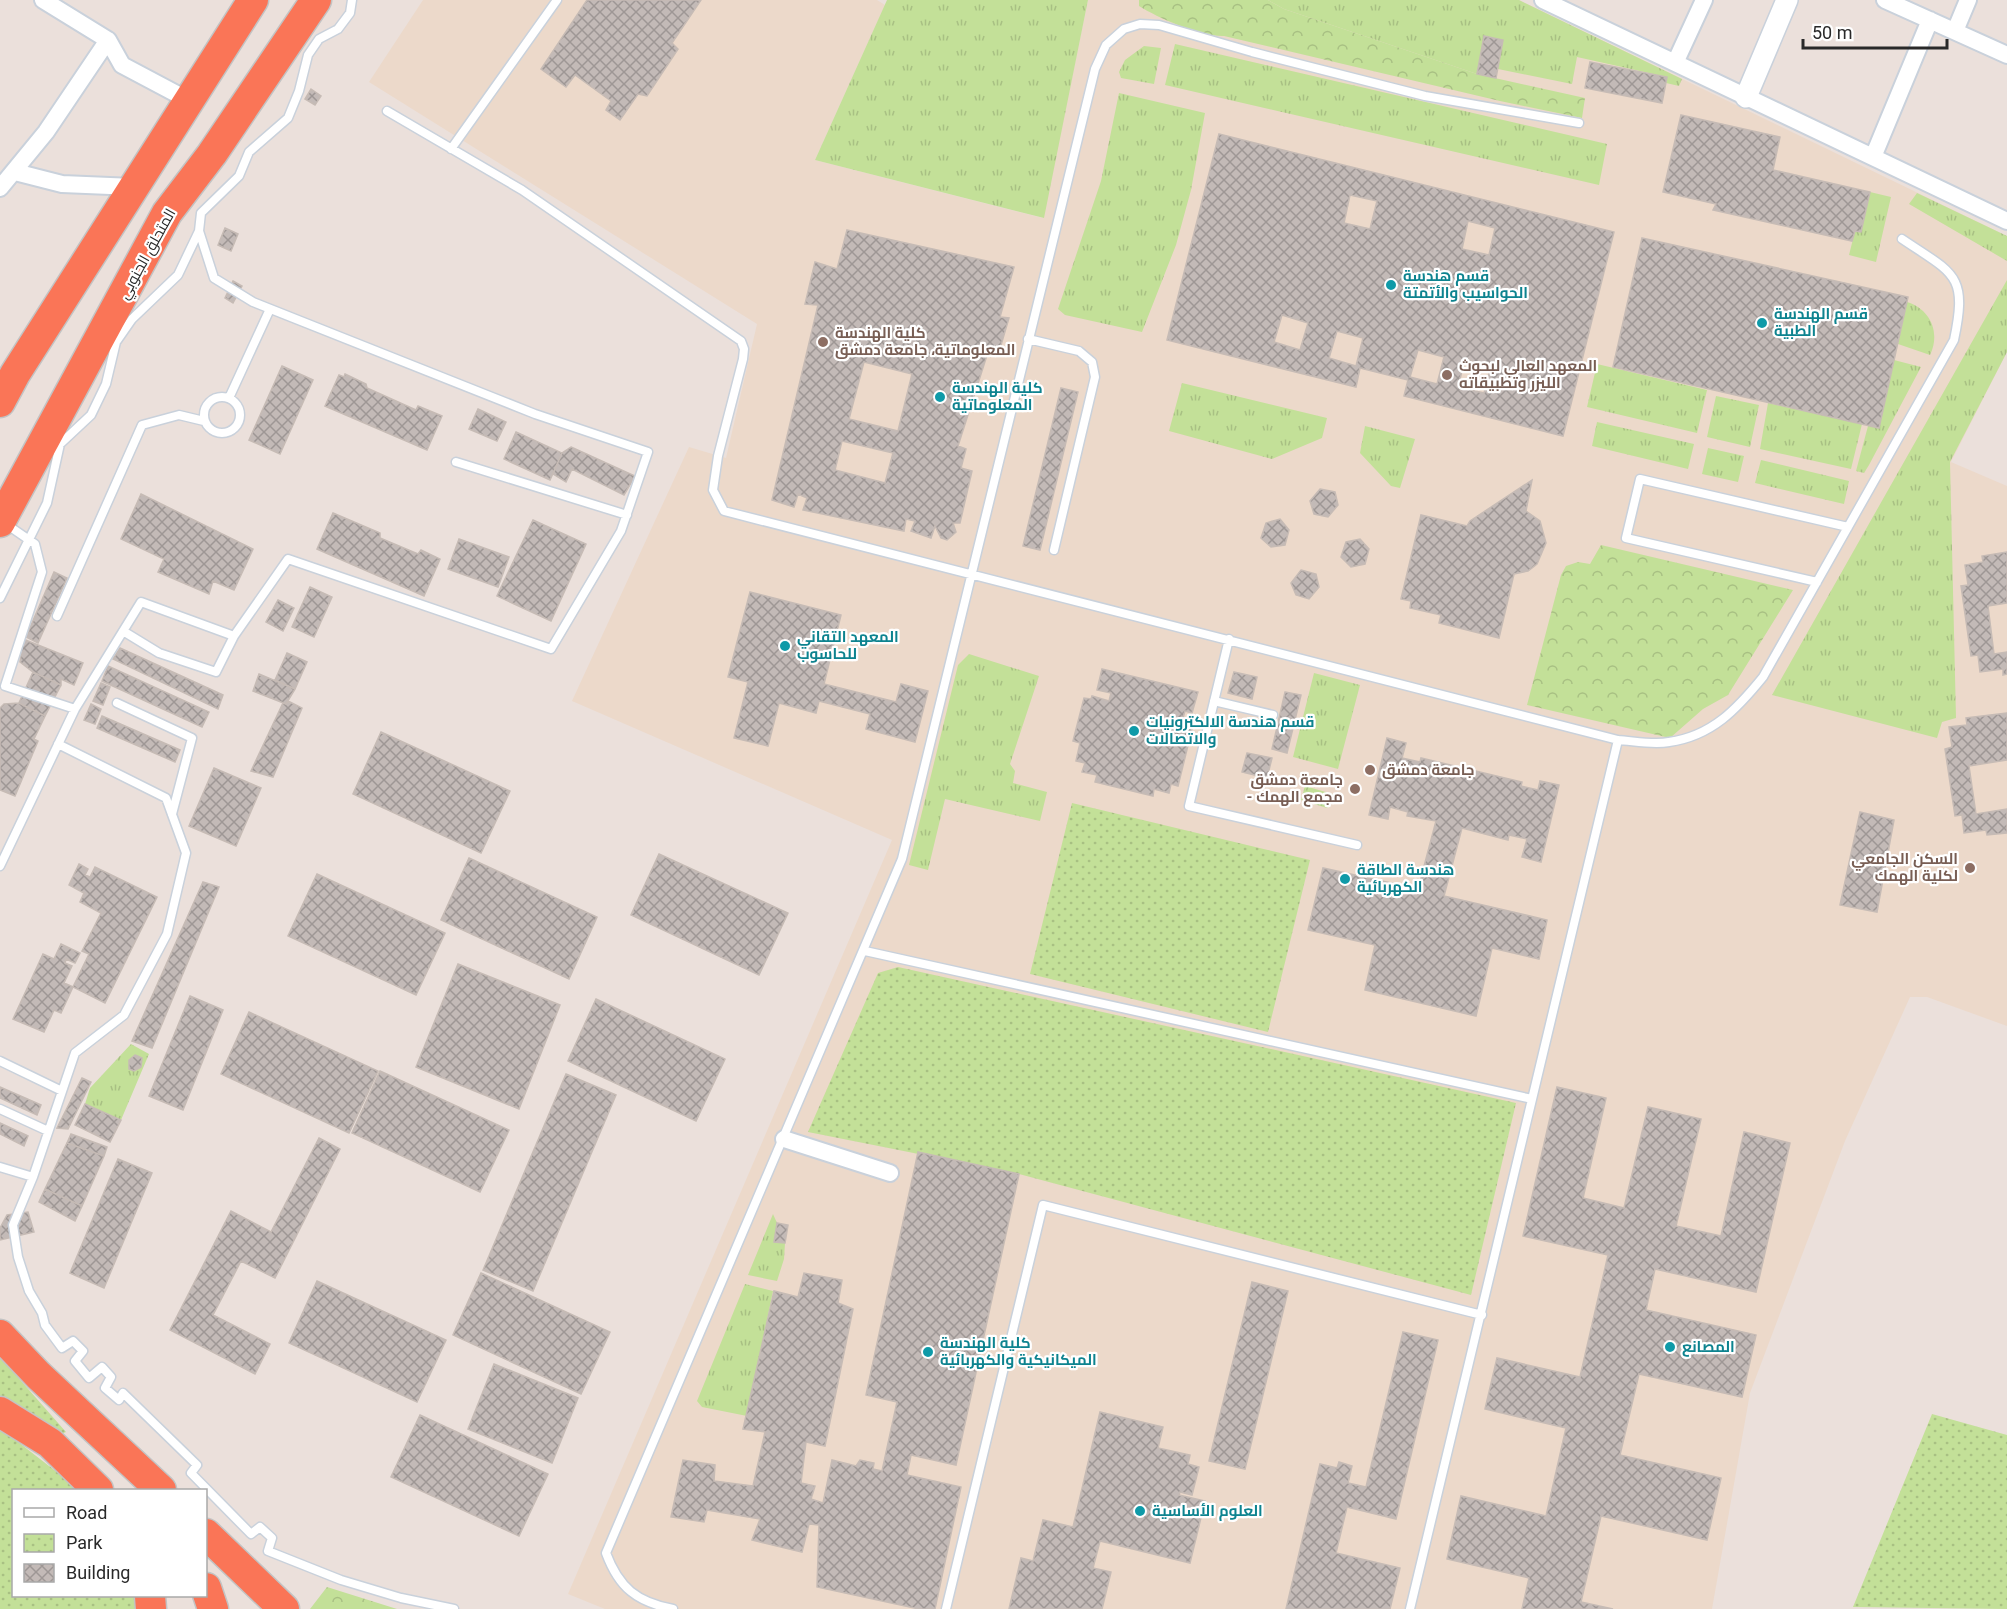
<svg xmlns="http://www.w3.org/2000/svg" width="2007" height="1609" font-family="Roboto,Cairo,sans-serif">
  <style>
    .education { fill: #ecd9ca }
    .grass { fill: url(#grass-tufts) }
    .forest { fill: url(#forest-crowns) }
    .park { fill: url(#park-dots) }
    .building { fill: url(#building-cross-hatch); stroke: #c6bbb5; stroke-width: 1.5; fill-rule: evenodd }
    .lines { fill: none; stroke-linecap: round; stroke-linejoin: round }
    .service-casing { stroke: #c9d1db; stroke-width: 11 }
    .minor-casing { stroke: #c9d1db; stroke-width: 20 }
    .tertiary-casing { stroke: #c9d1db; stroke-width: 24 }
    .motorway-casing { stroke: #c3c3c3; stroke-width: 33 }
    .service { stroke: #fff; stroke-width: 8 }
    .minor { stroke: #fff; stroke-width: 16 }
    .tertiary { stroke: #fff; stroke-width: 21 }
    .motorway { stroke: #fa7557; stroke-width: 30 }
    .culture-dot { fill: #0f9aa8; stroke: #fff; stroke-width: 2 }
    .education-dot { fill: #8d6e63; stroke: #fff; stroke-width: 2 }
    .labels { text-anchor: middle; stroke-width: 4.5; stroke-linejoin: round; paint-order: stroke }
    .street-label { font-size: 15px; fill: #292929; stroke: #fff }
    .culture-label { font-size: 15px; font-weight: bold; fill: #0d838f; stroke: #fff; text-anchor: start }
    .education-label { font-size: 15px; font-weight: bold; fill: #785e54; stroke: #fff; text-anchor: start }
  </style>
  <defs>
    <pattern id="grass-tufts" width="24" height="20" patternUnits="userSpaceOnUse" patternTransform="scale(1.5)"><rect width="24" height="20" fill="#c3e098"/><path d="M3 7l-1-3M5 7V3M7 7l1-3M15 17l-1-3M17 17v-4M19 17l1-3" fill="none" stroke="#a8c083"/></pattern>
    <pattern id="forest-crowns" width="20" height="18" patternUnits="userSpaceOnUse" patternTransform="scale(1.5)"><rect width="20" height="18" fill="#c3e098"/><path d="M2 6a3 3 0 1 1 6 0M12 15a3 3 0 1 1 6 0" fill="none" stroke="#a8c083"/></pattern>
    <pattern id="park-dots" width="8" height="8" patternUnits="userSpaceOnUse" patternTransform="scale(1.5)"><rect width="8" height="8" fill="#c3e098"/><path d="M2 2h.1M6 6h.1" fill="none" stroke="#a8c083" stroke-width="1.8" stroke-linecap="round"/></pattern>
    <pattern id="building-cross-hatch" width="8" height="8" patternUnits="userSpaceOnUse" patternTransform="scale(1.5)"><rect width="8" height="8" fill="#c3bab7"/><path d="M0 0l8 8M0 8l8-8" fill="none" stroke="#9e9795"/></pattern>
  </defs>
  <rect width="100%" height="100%" fill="#ebe0db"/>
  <path class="education" d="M423,0H877L885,5L815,160L1043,218L1088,0H1519L2007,236V352L1951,462L2007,486V1026L1927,997H1910L1845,1141L1750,1393L1712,1609H605L568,1594L892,840L572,701L689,447L726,458L757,324L369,82Z"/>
  <path class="grass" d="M887,0H1088L1044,218L815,160Z
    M1268,0H1519L1682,79L1679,86L1666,83L1667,77L1577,57L1572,84L1498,69L1503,40L1484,36L1477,74L1284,9Z
    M1175,44L1607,144L1599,185L1165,85Z
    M1144,46L1161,48L1154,84L1121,78L1119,72L1125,60Z
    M1119,93L1205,113L1191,190L1176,245L1142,332L1065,315L1058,309L1101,181Z
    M1870,192L1891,197L1876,262L1849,255L1855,231L1861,232Z
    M1917,193L2007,236V261L1909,204Z
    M2007,280V352L1950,462L1956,718L1942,722L1937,738L1772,695Z
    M1907,302C1930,309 1941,332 1930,355L1898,344Z
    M1894,360L1921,367L1869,465L1864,473L1856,471L1868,426Z
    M1597,364L1707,390L1697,433L1587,407Z
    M1182,383L1327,418L1322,438L1272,459L1169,431Z
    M1716,396L1759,405L1750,447L1707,437Z
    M1768,403L1862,424L1851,469L1760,449Z
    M1597,422L1694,444L1688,469L1592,446Z
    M1365,426L1415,439L1400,488L1391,486L1360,453Z
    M1708,448L1744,456L1738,482L1702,474Z
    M1761,460L1849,481L1844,504L1755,483Z
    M969,654L1039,676L1010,764L1015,771L1013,783L1047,792L1040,821L945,799L928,870L909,865L958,665Z
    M1314,673L1360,685L1338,769L1293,757Z
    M1305,786L1336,795L1327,808L1301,800Z
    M131,1044L149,1054L121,1120L85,1104L90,1088Z
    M773,1214L777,1223L774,1241L785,1243L784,1259L777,1281L748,1275Z
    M745,1284L773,1291L747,1416L702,1407L697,1401Z"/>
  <path class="forest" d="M1139,0H1268L1284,9L1477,74L1585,98L1582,118L1500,101L1224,36C1202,37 1158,18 1139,6Z
    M1601,545L1793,590L1728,695L1703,709L1670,738L1527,705L1561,575L1566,566L1578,562L1590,564Z
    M327,1587L397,1609H310Z"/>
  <path class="park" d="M1072,803L1310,860L1268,1032L1030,974Z
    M898,967L1516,1103L1471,1295L1019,1174L808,1132L878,973Z
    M0,1357L66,1432L59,1435L0,1399Z
    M1932,1414L2007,1435V1609L1853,1607Z
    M0,1428L80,1490H14V1596H144L148,1609H0Z"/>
  <path class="building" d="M587,0H701L672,43L678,49L647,96L638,94L620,120L606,110L611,101L575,75L566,87L541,69Z
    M1484,36L1503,40L1496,78L1477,74Z
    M1590,62L1667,77L1662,103L1585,88Z
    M311,89L321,96L315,105L305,99Z
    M1681,115L1780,137L1773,170L1870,192L1861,232L1855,231L1852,241L1713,210L1716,204L1663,192Z
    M1219,134L1614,232L1563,436L1404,396L1408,380L1360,368L1356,387L1167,340ZM1350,195L1377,201L1370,229L1344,223ZM1468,221L1495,228L1489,255L1462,249ZM1282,315L1308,323L1300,350L1274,342ZM1337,331L1363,338L1356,366L1329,358ZM1418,350L1444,357L1437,384L1410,377ZM1465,359L1491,366L1484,393L1458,387Z
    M225,228L238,234L231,251L218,245Z
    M847,230L1014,267L1000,317L1009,318L999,352L989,349L958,446L966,449L961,468L972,471L960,523H953L956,532L947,540L941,538L935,526L931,538L911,531L915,521L906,519L904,531L803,510L807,498L798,494L794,507L772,500L818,305L805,304L815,262L837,269ZM864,362L912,374L898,431L849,419ZM842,441L893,453L885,483L835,470Z
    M1642,238L1908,297L1879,428L1613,367Z
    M233,281L242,286L233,303L225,298Z
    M282,366L313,380L280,454L249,440Z
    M345,374L366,384L367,388L416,410L418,406L442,416L427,450L325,406L339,375L344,377Z
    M1061,388L1078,392L1040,550L1023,546Z
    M478,409L506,422L497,441L469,429Z
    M516,432L562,453L550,480L504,459Z
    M571,447L635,476L624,495L572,469L566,482L553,474L562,453Z
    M1532,480L1526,511L1540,521L1546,543L1537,564L1528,571L1514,574L1499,638L1439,623L1441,615L1410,608L1411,601L1401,599L1421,515L1467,526L1470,521Z
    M1320,489L1335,492L1338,505L1328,517L1314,514L1310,501Z
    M141,494L253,549L234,590L213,581L209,594L158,572L164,559L121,539Z
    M333,513L380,533V538L418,554L421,550L440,559L424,596L317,549Z
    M1280,519L1289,530L1285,545L1271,547L1261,538L1266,523Z
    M533,520L586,544L551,621L497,596Z
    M459,539L509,557L498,587L448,569Z
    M1360,539L1369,549L1365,564L1351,567L1341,557L1346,542Z
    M2007,552V603L1988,606L1994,654L2007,652V674L2003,675V669L1980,672L1978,655L1971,656L1961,586L1968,585L1965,565L1983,562L1982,556Z
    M1301,570L1316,574L1319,587L1309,599L1296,595L1291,583Z
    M54,572L67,578L38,643L26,637Z
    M310,587L332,597L314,637L292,627Z
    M750,592L841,615L824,684L896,702L901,684L928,691L915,742L866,729L870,714L819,701L816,713L779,703L768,746L734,738L748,682L728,677Z
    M278,600L294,608L283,631L266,622Z
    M23,639L83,663L74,685L61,679V685L33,672L20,662Z
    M120,648L223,695L218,709L113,659Z
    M287,653L307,662L295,689L275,680Z
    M108,666L209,712L202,727L102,681Z
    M1102,669L1198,692L1192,713L1185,711L1183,718L1194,721L1178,786L1171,784L1169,793L1154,789L1153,796L1095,782L1097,775L1082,772L1085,763L1076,761L1080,743L1073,741L1084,698L1091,699L1092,696L1109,701L1111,693L1097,690Z
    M33,672L61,685L45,716L19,703Z
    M1234,672L1257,677L1252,699L1228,693Z
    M259,674L295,689L286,704L253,691Z
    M101,683L110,687L103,705L93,701Z
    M1285,692L1301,695L1287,753L1272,749Z
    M288,701L302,708L273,777L251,771L283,703L286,704Z
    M19,703L45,716L34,739L38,741L15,796L0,790V708L4,704Z
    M91,704L101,709L95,724L84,720Z
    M2007,713V760L1969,766L1976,814L2007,809V833L1987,835L1986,830L1964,833L1962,815L1955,816L1945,749L1952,747L1949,727L1967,725L1966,718Z
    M102,716L180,750L175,762L97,728Z
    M381,732L510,791L481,853L353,794Z
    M1387,738L1406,743L1402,758L1420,762L1421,758L1522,782L1521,786L1538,790L1540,781L1559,785L1541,862L1522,857L1527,839L1509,835L1508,840L1462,828L1444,896L1547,920L1539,959L1492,948L1476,1016L1365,990L1375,945L1308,930L1323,868L1418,889L1436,821L1407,816L1408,812L1390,807L1388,819L1369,815Z
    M1247,753L1272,758L1267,778L1242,772Z
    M214,768L261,788L236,846L189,826Z
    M1860,812L1894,820L1877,912L1840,905Z
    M659,854L788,913L759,975L631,915Z
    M469,858L597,917L569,979L441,920Z
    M79,864L88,869L85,875L90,877L95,867L157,897L105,1003L73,987L89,954L82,951L101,913L80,902L84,893L69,885Z
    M317,874L445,933L416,995L288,936Z
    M203,882L219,887L152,1048L132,1041Z
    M61,944L80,953L75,963L66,959L65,963L72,966L64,983L73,987L61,1013L54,1010L44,1032L13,1019L43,954L54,959Z
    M458,964L560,1005L519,1109L416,1067Z
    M190,996L223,1010L183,1110L149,1096Z
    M596,999L725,1059L696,1121L568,1061Z
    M249,1012L378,1071L349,1133L221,1074Z
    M135,1055L142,1058L141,1067L134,1071L129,1069V1060Z
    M380,1071L509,1130L480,1192L352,1133Z
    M566,1074L616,1095L533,1291L483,1270Z
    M82,1078L91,1082L68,1129L57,1128Z
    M0,1087L41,1105L37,1115L0,1098Z
    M1557,1087L1606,1098L1583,1198L1624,1208L1648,1107L1701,1119L1676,1226L1721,1236L1744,1132L1790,1143L1756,1292L1655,1269L1646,1310L1756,1335L1742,1397L1639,1374L1620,1455L1721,1478L1707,1540L1601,1516L1581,1602L1613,1609H1522L1529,1578L1447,1559L1461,1496L1546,1516L1566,1428L1485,1409L1497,1358L1580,1377L1608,1255L1523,1236Z
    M85,1104L121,1120L110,1142L75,1125Z
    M0,1123L28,1136L24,1146L0,1134Z
    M71,1134L107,1147L104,1156L67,1143Z
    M319,1138L340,1149L275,1278L241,1261L213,1315L270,1344L255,1374L170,1330L231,1211L271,1232Z
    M67,1143L104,1156L82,1206L45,1189Z
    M918,1152L1019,1174L956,1465L911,1455L907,1475L961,1487L935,1609H919L817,1587L819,1525L809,1524L802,1552L752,1540L760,1519L707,1510L704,1522L671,1517L683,1460L715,1465L714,1481L753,1486L765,1432L743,1429L774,1291L798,1297L804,1273L842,1280L838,1303L853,1309L825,1446L806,1442L801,1483L815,1486L811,1499L823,1503L832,1460L856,1466L860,1460L874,1463L873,1469L882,1471L897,1402L866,1395Z
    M118,1159L152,1173L104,1288L70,1273Z
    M45,1189L82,1206L75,1221L39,1202Z
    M28,1212L34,1232L0,1240V1228L7,1215Z
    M777,1223L788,1225L785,1243L774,1242Z
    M481,1273L610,1332L581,1394L453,1335Z
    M317,1281L446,1340L417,1402L289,1343Z
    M1252,1282L1288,1291L1245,1469L1209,1461Z
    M1403,1332L1438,1340L1396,1519L1347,1507L1336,1553L1400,1568L1390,1609H1286L1320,1464L1337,1468L1339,1462L1352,1466L1348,1483L1366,1487Z
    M494,1364L578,1398L552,1463L468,1429Z
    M1100,1412L1163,1427L1158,1448L1190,1455L1188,1464L1199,1467L1192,1495L1180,1492L1179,1495L1205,1501L1190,1563L1100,1541L1093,1568L1111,1572L1102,1609H1009L1021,1558L1033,1561L1043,1520L1073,1527Z
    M420,1415L548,1474L519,1536L391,1477Z"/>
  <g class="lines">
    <g class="service-casing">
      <path id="service" d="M387,111L522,190L741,341L744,349L743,359L718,456L713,490L724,511L1618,740C1634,741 1653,745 1669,742C1712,736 1737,709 1763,677L1954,340C1968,274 1954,274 1902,239
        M451,149L557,0
        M1028,339L1079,351L1092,362L1095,377L1054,550
        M204 415a18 18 0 1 1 36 0a18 18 0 1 1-36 0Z
        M229,398L270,309
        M456,462L627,515
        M1817,582L1626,538L1640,479L1848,527
        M0,598L47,503L60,444L91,415L106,384L116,342L132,319L178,275L199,231L201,213L239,176L249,152L288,118L299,91L308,55L319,39L338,29L350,13L352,0
        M57,616L142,425L179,415L204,421
        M123,631L159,653L216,672L234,636
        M1229,639L1189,806L1357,845
        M1214,701L1273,715
        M117,703L192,738L172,814
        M75,709L141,602L234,636L288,559L551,649L621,531L648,452L535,414L253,302L214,278L199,231
        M58,744L166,798L186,853L167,934L124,1015L75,1053L33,1177L13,1225L18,1257L29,1291L42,1313L45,1325L62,1348L73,1341L83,1351L75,1361L89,1378L102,1367L111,1377L105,1388L119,1400L123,1393L197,1465L191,1473L251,1534L260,1527L272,1538L268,1551L341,1580L401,1598L454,1609
        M0,866L75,709L5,686L42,572L35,544L6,524
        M865,951L1532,1099
        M0,1061L62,1091
        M0,1109L48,1131
        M0,1167L33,1177
        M673,1609C637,1602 619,1588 606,1553L902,859L1095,69L1106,45L1124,29L1140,24L1159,25L1252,52L1425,96L1579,123
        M946,1609L1043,1205L1482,1315
        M1410,1609L1618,740"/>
    </g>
    <g class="minor-casing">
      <path id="minor" d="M43,0L108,40L122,65L188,100
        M1543,0L2007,221
        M1885,0L2007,55
        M1955,31L1968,0
        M1675,63L1704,0
        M1873,157L1930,20
        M15,172L62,184L134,187
        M0,188L46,132L108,40
        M784,1139L890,1173"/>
    </g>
    <g class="tertiary-casing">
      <path id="tertiary" d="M1746,97L1787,0"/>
    </g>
    <g class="motorway-casing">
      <path id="motorway" d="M0,402L15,374L253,0
        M0,522L167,213L212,154L316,0
        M0,1335L38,1375L161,1490
        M0,1412L50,1443L98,1490
        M206,1534L284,1609
        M206,1588L213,1609
        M150,1596L151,1609"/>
    </g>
    <use href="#service" class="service"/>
    <use href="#minor" class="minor"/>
    <use href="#tertiary" class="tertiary"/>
    <use href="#motorway" class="motorway"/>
  </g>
  <g class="culture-dot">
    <circle cx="1391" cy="285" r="6"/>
    <circle cx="1762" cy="323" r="6"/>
    <circle cx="940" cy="397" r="6"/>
    <circle cx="785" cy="646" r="6"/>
    <circle cx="1134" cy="731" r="6"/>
    <circle cx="1345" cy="879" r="6"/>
    <circle cx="1670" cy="1347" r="6"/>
    <circle cx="928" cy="1352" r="6"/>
    <circle cx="1140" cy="1511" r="6"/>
  </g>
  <g class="education-dot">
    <circle cx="823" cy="342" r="6"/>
    <circle cx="1447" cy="375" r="6"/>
    <circle cx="1370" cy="770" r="6"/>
    <circle cx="1355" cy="789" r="6"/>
    <circle cx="1970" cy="868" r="6"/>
  </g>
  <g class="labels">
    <g class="street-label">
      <text transform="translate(147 254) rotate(-61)" y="5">المتحلق الجنوبي</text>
    </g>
    <g class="culture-label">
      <text x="1403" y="281">قسم هندسة<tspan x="1403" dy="17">الحواسيب والأتمتة</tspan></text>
      <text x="1774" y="319">قسم الهندسة<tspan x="1774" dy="17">الطبية</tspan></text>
      <text x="952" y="393">كلية الهندسة<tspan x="952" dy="17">المعلوماتية</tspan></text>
      <text x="797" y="642">المعهد التقاني<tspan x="797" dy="17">للحاسوب</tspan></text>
      <text x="1146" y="727">قسم هندسة الالكترونيات<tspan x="1146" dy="17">والاتصالات</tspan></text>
      <text x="1357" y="875">هندسة الطاقة<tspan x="1357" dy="17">الكهربائية</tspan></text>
      <text x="940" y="1348">كلية الهندسة<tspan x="940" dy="17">الميكانيكية والكهربائية</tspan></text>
      <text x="1682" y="1352">المصانع</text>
      <text x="1152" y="1516">العلوم الأساسية</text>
    </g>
    <g class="education-label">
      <text x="835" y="338">كلية الهندسة<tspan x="835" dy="17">المعلوماتية، جامعة دمشق</tspan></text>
      <text x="1459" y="371">المعهد العالي لبحوث<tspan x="1459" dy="17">الليزر وتطبيقاته</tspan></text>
      <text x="1382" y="775">جامعة دمشق</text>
      <text x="1343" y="785" text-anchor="end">جامعة دمشق<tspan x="1343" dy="17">- مجمع الهمك</tspan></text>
      <text x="1958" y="864" text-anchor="end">السكن الجامعي<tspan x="1958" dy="17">لكلية الهمك</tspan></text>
    </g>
  </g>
  <rect x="12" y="1489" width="195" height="108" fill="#ffffff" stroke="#a9a9a9" stroke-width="1.5"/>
  <rect x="24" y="1508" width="30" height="9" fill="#ffffff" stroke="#a9a9a9" stroke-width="1.5"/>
  <text x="66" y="1519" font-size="18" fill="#292929">Road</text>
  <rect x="24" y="1534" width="30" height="18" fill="url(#park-dots)" stroke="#a9a9a9" stroke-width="1.5"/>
  <text x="66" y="1549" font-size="18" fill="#292929">Park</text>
  <rect x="24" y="1564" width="30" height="18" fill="url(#building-cross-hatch)" stroke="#a9a9a9" stroke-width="1.5"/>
  <text x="66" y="1579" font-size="18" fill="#292929">Building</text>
  <path d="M1803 39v9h144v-9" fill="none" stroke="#292929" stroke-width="3"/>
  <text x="1812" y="39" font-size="18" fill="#292929" stroke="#ffffff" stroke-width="4.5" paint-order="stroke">50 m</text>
</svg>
